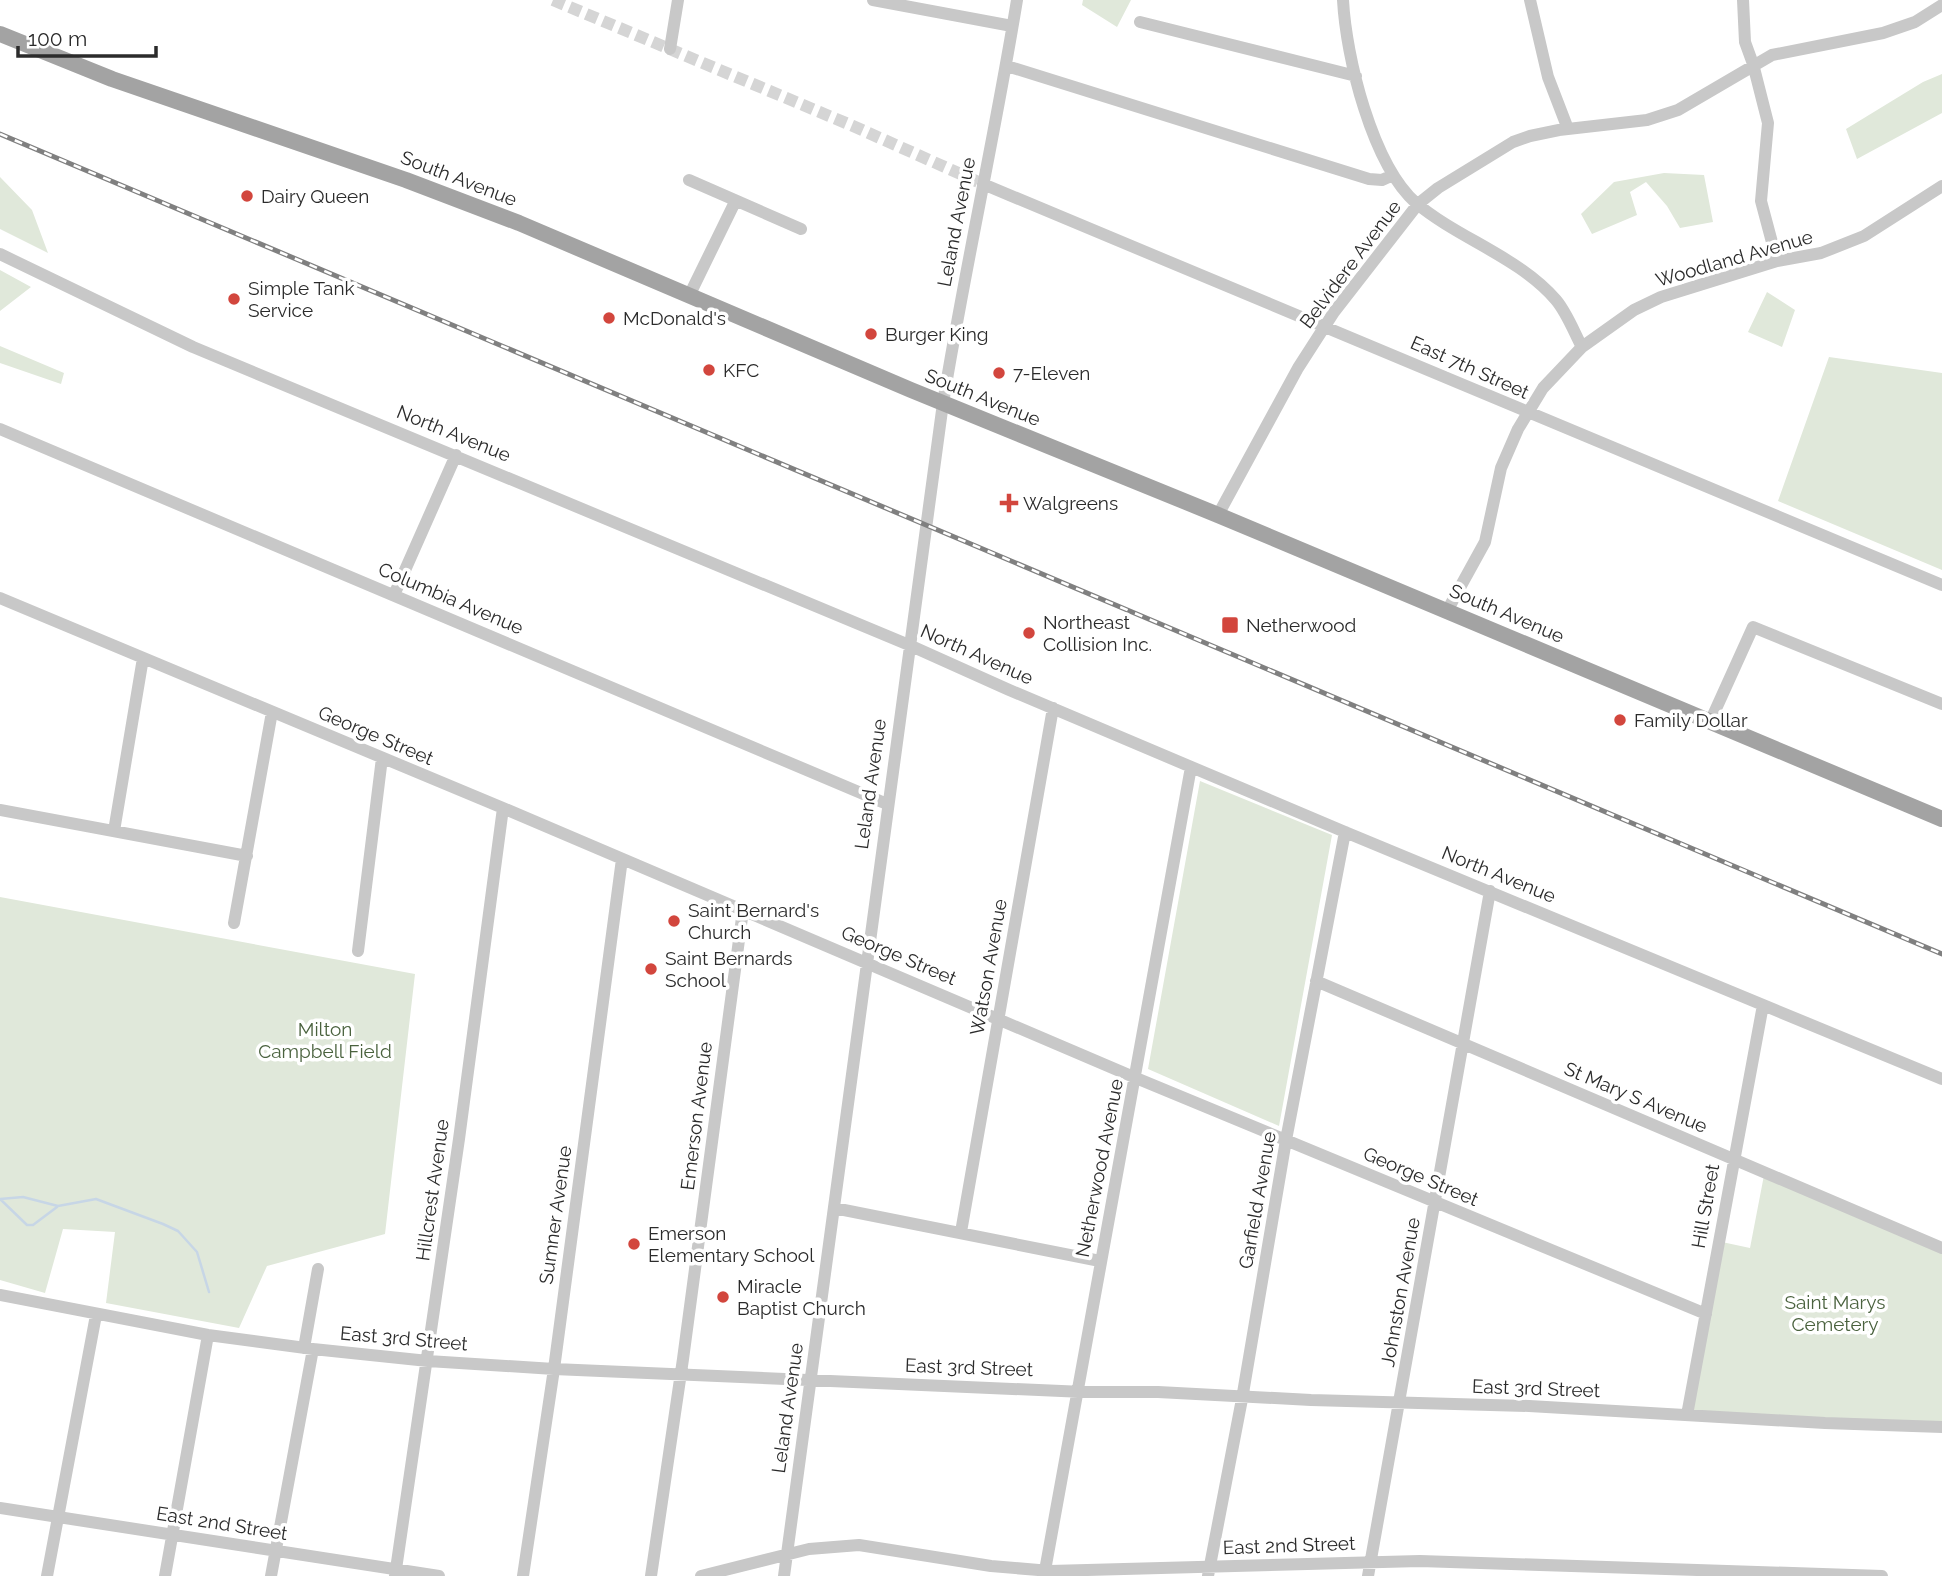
<svg xmlns="http://www.w3.org/2000/svg" width="1942" height="1576" font-family="Raleway,sans-serif">
  <style>
    .green { fill: #e0e8da }
    .lines { fill: none; stroke-linecap: round; stroke-linejoin: round }
    .stream { stroke: #c7d6e6; stroke-width: 2.5 }
    .minor-tunnel { stroke: #d5d5d5; stroke-width: 12; stroke-dasharray: 12 6; stroke-linecap: butt }
    .minor { stroke: #c8c8c8; stroke-width: 12 }
    .major { stroke: #a3a3a3; stroke-width: 16 }
    .rail-casing { stroke: #808080; stroke-width: 5 }
    .rail { stroke: #fff; stroke-width: 2.5; stroke-dasharray: 8; stroke-linecap: butt }
    .poi-dot { fill: #d2463d; stroke: #fff; stroke-width: 2.5 }
    .labels { text-anchor: middle; stroke-width: 7; stroke-linejoin: round; paint-order: stroke }
    .street-label { font-size: 19px; fill: #2b2b2b; stroke: #fff }
    .poi-label { font-size: 19px; fill: #2b2b2b; stroke: #fff; text-anchor: start }
    .park-label { font-size: 19px; fill: #4a623e; stroke: #fff }
  </style>
  <rect width="100%" height="100%" fill="#fff"/>
  <path class="green" d="M1083,0H1131L1117,27L1082,5Z
    M1942,74V113L1857,159L1846,129L1923,82Z
    M1664,173L1704,175L1713,222L1680,228L1667,206L1646,182L1630,192L1637,215L1592,234L1581,214L1614,182Z
    M0,177L32,210L48,253L0,229Z
    M0,270L31,287L0,311Z
    M1767,292L1795,310L1782,347L1748,332Z
    M0,346L64,373L61,384L0,363Z
    M1829,357L1942,373V570L1778,501Z
    M1200,781L1332,835L1279,1126L1148,1069Z
    M0,897L415,974L385,1234L267,1266L239,1328L106,1303L115,1232L63,1229L45,1293L0,1280Z
    M1765,1170L1942,1243V1423L1690,1414L1722,1242L1750,1248Z"/>
  <g class="lines">
    <path class="stream" d="M0,1199L23,1197L58,1206L96,1199L163,1224L178,1231L197,1252L209,1292
      M0,1199L27,1225H33L57,1207"/>
    <path class="minor-tunnel" d="M553,0L853,126L983,184"/>
    <path class="minor" d="M873,0L1012,26
      M1343,0C1346,57 1372,164 1416,203C1459,239 1519,257 1556,300C1567,313 1574,332 1582,347
      M1530,0L1548,77L1568,129
      M1743,0L1745,42L1753,64L1768,123L1761,201L1777,261
      M1140,22L1356,76
      M670,49L678,0
      M1007,66L1369,179L1382,180L1393,175
      M689,180L801,229
      M983,184C1303,316 1622,453 1942,585
      M0,254L193,347L909,645L1007,689L1345,832L1942,1079
      M689,296L735,202
      M0,429L887,804
      M1218,515L1298,368L1334,312L1418,204L1438,188L1513,142L1530,136L1559,130L1647,120L1678,110L1772,55L1883,33L1915,22L1942,5
      M394,595L456,455
      M0,598L503,808L1136,1078L1706,1314
      M1447,611L1485,542L1501,468L1518,429L1543,388L1582,347L1634,310L1661,297L1777,261L1821,253L1864,236L1942,186
      M1710,722L1753,627L1942,704
      M0,810L247,856
      M114,831L143,658
      M234,923L272,712
      M358,951L382,758
      M1316,981L1942,1248
      M834,1208L1100,1261
      M961,1232L1053,708
      M0,1295L208,1335L313,1349L428,1361L554,1369L1084,1392H1158L1311,1400L1529,1406L1825,1423L1942,1427
      M304,1348L318,1269
      M1687,1415L1763,1005
      M0,1508L439,1576
      M47,1576L96,1315
      M165,1576L208,1335
      M271,1576L313,1349
      M395,1576L459,1139L503,808
      M523,1576L554,1369L622,859
      M651,1576L683,1359L743,910
      M701,1576L809,1549L859,1545L991,1566L1050,1571L1420,1561L1882,1576
      M784,1576L943,403C965,268 995,135 1017,0
      M1044,1576L1191,767
      M1208,1576L1242,1399L1286,1140L1345,832
      M1368,1576L1490,891"/>
    <path class="major" d="M0,34L112,79L406,180L519,223L911,390L1218,515L1942,819"/>
    <g class="rail-casing">
      <path id="rail" d="M0,134L1942,954"/>
    </g>
    <use href="#rail" class="rail"/>
  </g>
  <g class="poi-dot">
    <circle cx="247" cy="196" r="7"/>
    <circle cx="234" cy="299" r="7"/>
    <circle cx="609" cy="318" r="7"/>
    <circle cx="871" cy="334" r="7"/>
    <circle cx="709" cy="370" r="7"/>
    <circle cx="999" cy="373" r="7"/>
    <path d="M1005.5 492.5h7v7h7v7h-7v7h-7v-7h-7v-7h7z"/>
    <rect x="1221" y="616" width="18" height="18" rx="3.5"/>
    <circle cx="1029" cy="633" r="7"/>
    <circle cx="1620" cy="720" r="7"/>
    <circle cx="674" cy="921" r="7"/>
    <circle cx="651" cy="969" r="7"/>
    <circle cx="634" cy="1244" r="7"/>
    <circle cx="723" cy="1297" r="7"/>
  </g>
  <g class="labels">
    <g class="street-label">
      <text transform="translate(459 178) rotate(21)" y="7">South Avenue</text>
      <text transform="translate(956 222) rotate(-79)" y="7">Leland Avenue</text>
      <text transform="translate(1734 258) rotate(-16)" y="7">Woodland Avenue</text>
      <text transform="translate(1350 264) rotate(-53)" y="7">Belvidere Avenue</text>
      <text transform="translate(1470 367) rotate(24)" y="7">East 7th Street</text>
      <text transform="translate(983 397) rotate(22)" y="7">South Avenue</text>
      <text transform="translate(454 433) rotate(22)" y="7">North Avenue</text>
      <text transform="translate(451 598) rotate(23)" y="7">Columbia Avenue</text>
      <text transform="translate(1507 613) rotate(23)" y="7">South Avenue</text>
      <text transform="translate(977 654) rotate(24)" y="7">North Avenue</text>
      <text transform="translate(376 735) rotate(23)" y="7">George Street</text>
      <text transform="translate(870 784) rotate(-82)" y="7">Leland Avenue</text>
      <text transform="translate(1499 874) rotate(22)" y="7">North Avenue</text>
      <text transform="translate(899 955) rotate(23)" y="7">George Street</text>
      <text transform="translate(988 967) rotate(-80)" y="7">Watson Avenue</text>
      <text transform="translate(1636 1097) rotate(23)" y="7">St Mary S Avenue</text>
      <text transform="translate(696 1116) rotate(-83)" y="7">Emerson Avenue</text>
      <text transform="translate(1099 1168) rotate(-79)" y="7">Netherwood Avenue</text>
      <text transform="translate(1421 1176) rotate(23)" y="7">George Street</text>
      <text transform="translate(432 1190) rotate(-82)" y="7">Hillcrest Avenue</text>
      <text transform="translate(1257 1200) rotate(-80)" y="7">Garfield Avenue</text>
      <text transform="translate(1705 1206) rotate(-80)" y="7">Hill Street</text>
      <text transform="translate(555 1215) rotate(-82)" y="7">Sumner Avenue</text>
      <text transform="translate(1400 1292) rotate(-80)" y="7">Johnston Avenue</text>
      <text transform="translate(404 1338) rotate(5)" y="7">East 3rd Street</text>
      <text transform="translate(969 1367) rotate(2)" y="7">East 3rd Street</text>
      <text transform="translate(1536 1388) rotate(2)" y="7">East 3rd Street</text>
      <text transform="translate(787 1408) rotate(-82)" y="7">Leland Avenue</text>
      <text transform="translate(222 1523) rotate(9)" y="7">East 2nd Street</text>
      <text transform="translate(1289 1545) rotate(-2)" y="7">East 2nd Street</text>
    </g>
    <g class="poi-label">
      <text x="261" y="203">Dairy Queen</text>
      <text x="248" y="295">Simple Tank<tspan x="248" dy="22">Service</tspan></text>
      <text x="623" y="325">McDonald's</text>
      <text x="885" y="341">Burger King</text>
      <text x="723" y="377">KFC</text>
      <text x="1013" y="380">7-Eleven</text>
      <text x="1023" y="510">Walgreens</text>
      <text x="1043" y="629">Northeast<tspan x="1043" dy="22">Collision Inc.</tspan></text>
      <text x="1246" y="632">Netherwood</text>
      <text x="1634" y="727">Family Dollar</text>
      <text x="688" y="917">Saint Bernard's<tspan x="688" dy="22">Church</tspan></text>
      <text x="665" y="965">Saint Bernards<tspan x="665" dy="22">School</tspan></text>
      <text x="648" y="1240">Emerson<tspan x="648" dy="22">Elementary School</tspan></text>
      <text x="737" y="1293">Miracle<tspan x="737" dy="22">Baptist Church</tspan></text>
    </g>
    <g class="park-label">
      <text x="325" y="1036">Milton<tspan x="325" dy="22">Campbell Field</tspan></text>
      <text x="1835" y="1309">Saint Marys<tspan x="1835" dy="22">Cemetery</tspan></text>
    </g>
  </g>
  <path d="M18 46v10h138v-10" fill="none" stroke="#2b2b2b" stroke-width="3.5"/>
  <text x="28" y="46" font-size="21" fill="#2b2b2b" stroke="#ffffff" stroke-width="5" paint-order="stroke">100 m</text>
</svg>
